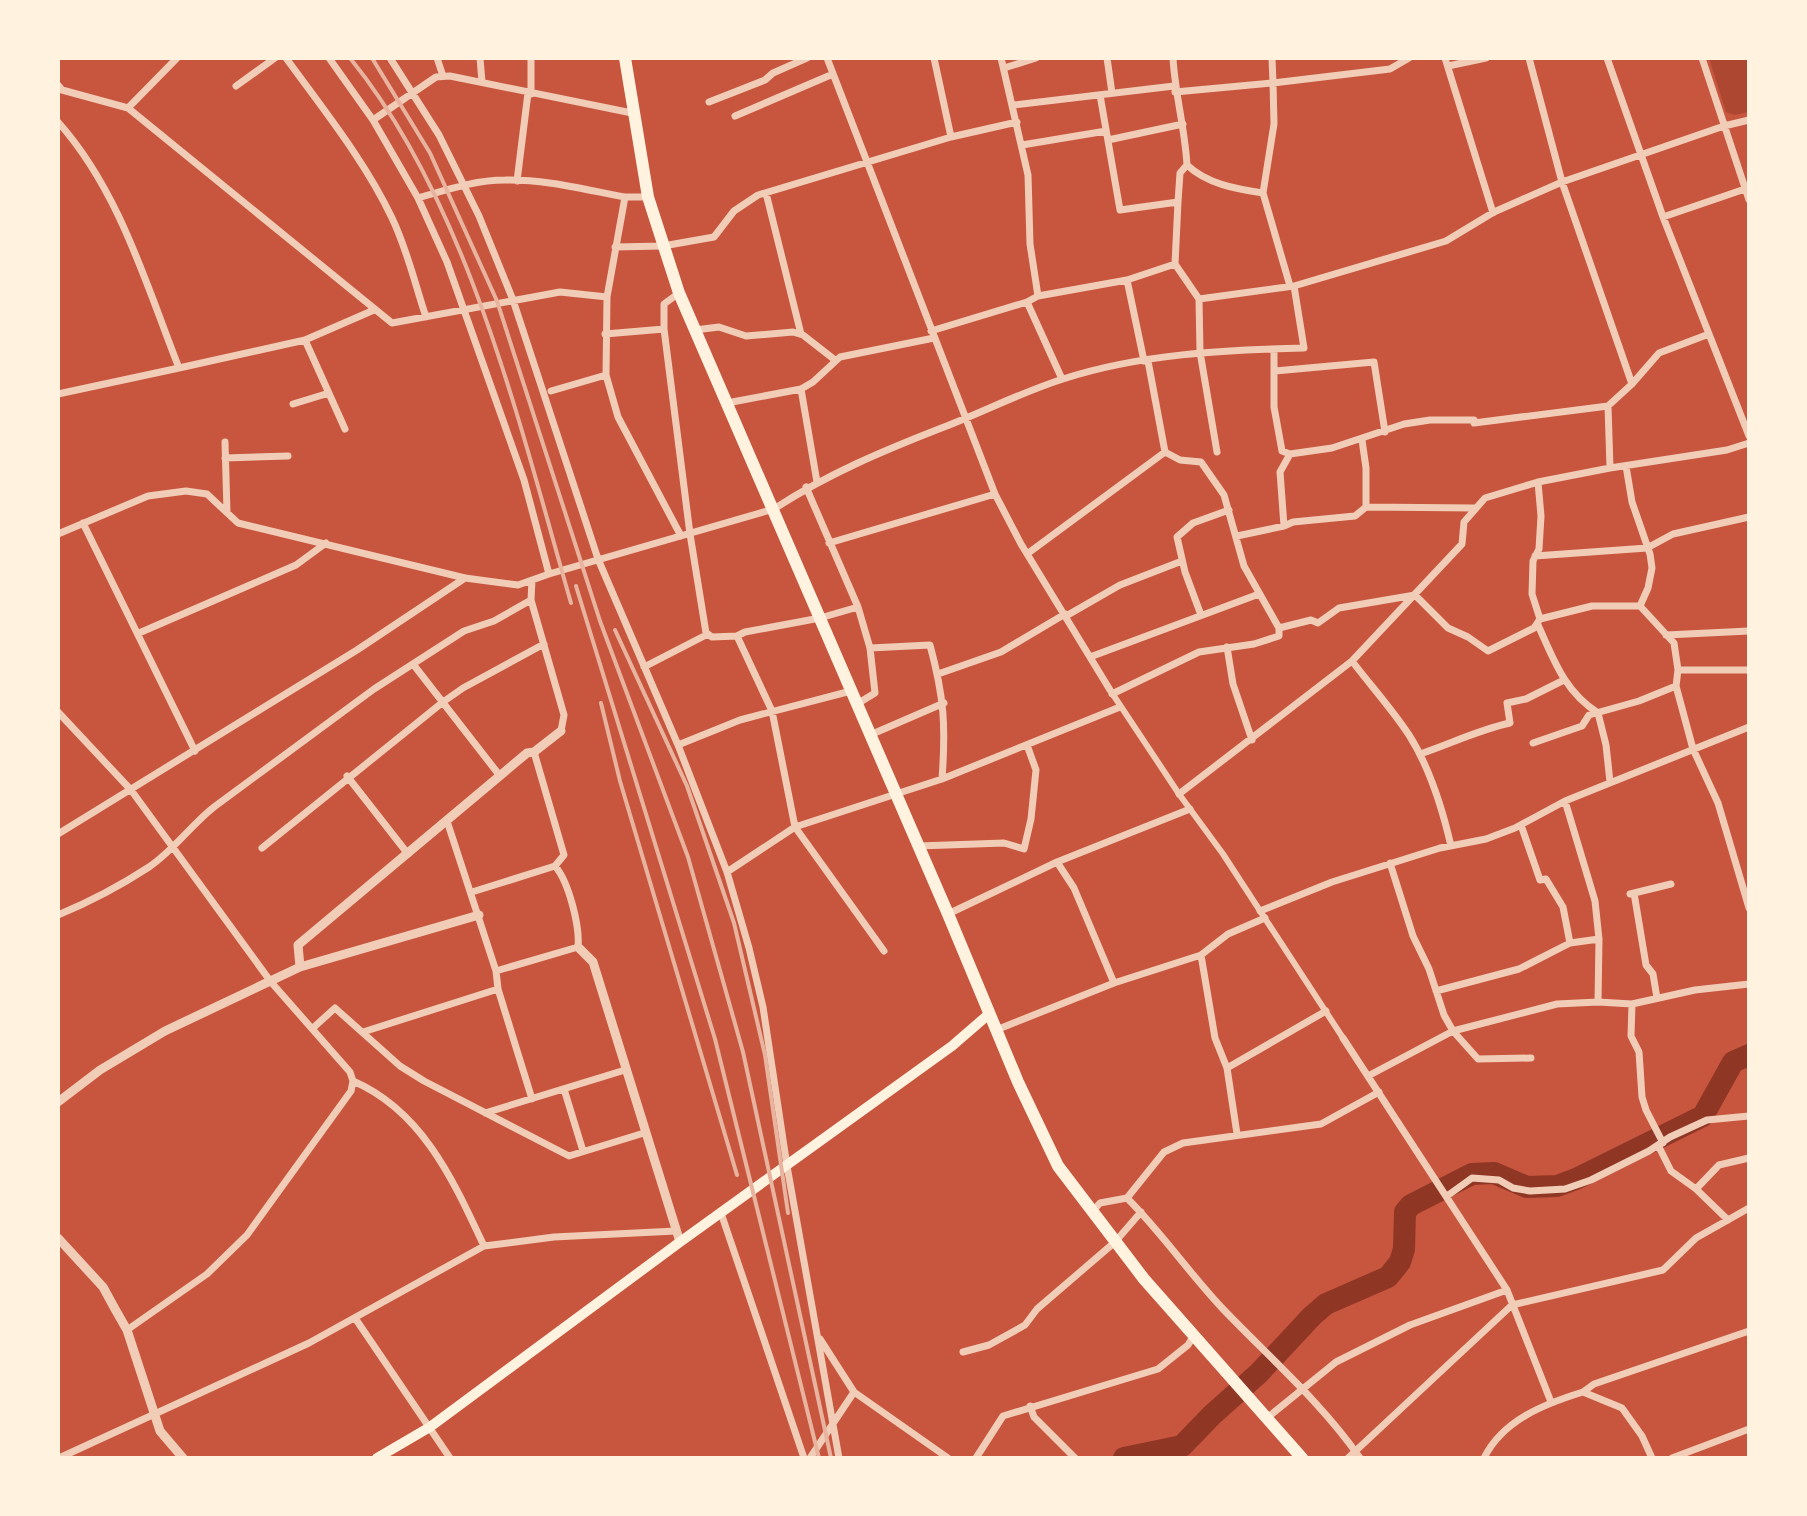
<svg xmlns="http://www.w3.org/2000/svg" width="1807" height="1516" font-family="'Nunito Sans',sans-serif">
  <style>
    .green { fill: #ae4732 }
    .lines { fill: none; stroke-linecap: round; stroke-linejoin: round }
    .river { stroke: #8f3625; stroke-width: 22 }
    .pedestrian { stroke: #f1ccb7; stroke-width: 6 }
    .minor { stroke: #f1ccb7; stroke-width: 7 }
    .tertiary { stroke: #f1ccb7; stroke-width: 9 }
    .secondary { stroke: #fff3e0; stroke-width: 10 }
    .primary { stroke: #fff3e0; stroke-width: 12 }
    .rail { stroke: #e9b49f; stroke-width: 4 }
  </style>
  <rect width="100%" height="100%" fill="#c8553d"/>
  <path class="green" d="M1709,58H1749V112L1734,115L1726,112Z"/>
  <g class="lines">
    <path class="river" d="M1124,1458L1182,1446L1212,1415L1259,1373L1312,1316L1326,1304L1388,1277L1400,1262L1404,1249L1405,1212L1411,1205L1472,1174L1494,1173L1527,1187L1557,1186L1576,1179L1703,1116L1733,1062L1749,1055"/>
    <path class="pedestrian" d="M1110,690L1179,794L1223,854L1343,1038"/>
    <path class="minor" d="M286,58C323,109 365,161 392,218C407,249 415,284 426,317
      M329,58L373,120L418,198L447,262L524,480L549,574
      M390,58L439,135L479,216L513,300L598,559L678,745L727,872L749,948L763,1007L787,1166L839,1458
      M437,58L443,76
      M480,58L482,82
      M531,58V94
      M827,58L995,494L1021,544L1110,690
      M934,58L951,137
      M1001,58L1028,175L1030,244L1038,296L1127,280
      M1107,58L1112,93
      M1445,58L1493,213
      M1529,58L1562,182L1632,384
      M1702,58L1749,200
      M1448,66L1486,58
      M1004,68L1036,58
      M58,85L62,90L128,108L392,323L560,292L607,297
      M236,86L275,58
      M1175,92L1273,83L1272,58
      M1100,95L1120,210L1178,202L1180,173L1187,165C1185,129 1175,94 1173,58
      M709,102L765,80L773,73L807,58
      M1014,105L1174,86
      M128,108L177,58
      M735,116L833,74
      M373,120L436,77L450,76L632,113
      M58,122C119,190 146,284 179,368L305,340L374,310
      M1108,140L1183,124
      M1022,145L1106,131
      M1187,165C1207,184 1236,189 1263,193
      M517,181L528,93
      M766,193L801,334
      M648,197H625L607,297L606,375L618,417L681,536
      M418,198C446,190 475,180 505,180C545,179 586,190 625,197
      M1178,202L1175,264L1199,299L1200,352L1217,452
      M1663,217L1745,189
      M615,247L663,246L714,237L734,211L758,195L951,137L1017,122
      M1290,286L1263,193L1274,124L1273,83L1390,69L1409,58
      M679,293L664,304V329L690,534L706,633L712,637L737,636L772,711L795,827L884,951
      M1199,299L1294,286L1446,241L1494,212L1562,182L1724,126L1749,120
      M1027,302L1062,379
      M695,330L719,327L746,336L793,332L803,335L835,360
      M931,331L1027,302L1038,296
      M605,334L664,329
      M1709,334L1749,436
      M305,340L345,429
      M1274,349V407L1282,451L1290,454
      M1144,361L1127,280L1175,264
      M1275,371L1374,362L1385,432
      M801,389L817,482
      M551,391L606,375
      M58,394L179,368
      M727,403L801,389L813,382L840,357L934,338
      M293,404L329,393
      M1608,406L1610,468
      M1474,423L1608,406L1632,384L1659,353L1709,334L1663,217L1607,58
      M1362,440L1366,468V507
      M225,442L227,512
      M1165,452L1180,460L1201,462L1224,495L1244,566L1279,628L1311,620L1318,623L1339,608L1415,595L1448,628L1468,637L1488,651L1534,628L1540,619L1532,594L1533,561L1539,549L1541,516L1538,482
      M225,458L288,456
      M1626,466L1632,502L1650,554L1652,568L1648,588L1640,606L1674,643L1678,670L1676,686L1693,749L1718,803L1749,908
      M806,487L858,607L870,648L875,693L857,704
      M83,523L195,751
      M1284,526L1293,522L1355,516L1366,507L1474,508
      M58,534L148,496L186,491L207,494L238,523L465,578L518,585L549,574L774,509C827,474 885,450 944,427C983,412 1022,392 1063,379C1140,354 1223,350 1304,348L1294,286
      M1237,536L1284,526L1280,472L1290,454L1332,448L1404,424L1430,420H1474
      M829,543L995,494
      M1027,554L1165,452L1148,361
      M1535,556L1647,548L1673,534L1749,517
      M532,580L531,600L564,715L561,731
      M1201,615L1185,572L1177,537L1193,523L1229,510
      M1066,616L1120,585L1182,561
      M1540,619L1592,606H1640
      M1538,625C1554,660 1564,691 1598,713L1606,745L1610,782
      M139,633L296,565L326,543
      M1666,635L1749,631
      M737,636L745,632L820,618L858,607
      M1227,647L1233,684L1252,740
      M870,648L930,645C944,697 946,725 942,779
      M1090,657L1259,594
      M1352,661C1371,686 1392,709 1409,735C1430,768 1442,807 1451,846
      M413,664L500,776
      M644,667L708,634
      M1678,670H1749
      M938,674L1001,652L1065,614
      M1112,694L1199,652L1254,644L1279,636V628
      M58,712L131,790L271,982L350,1072L353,1081L351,1091L247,1235L207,1274L127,1330
      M870,735L944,703
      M1533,743L1582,726L1589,715L1639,701L1676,686
      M678,745L740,720L851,691
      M1420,754C1450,744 1478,730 1510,723L1507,703L1526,699L1564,680
      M347,776L408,854
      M1179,794L1352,661L1462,544L1464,522L1485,498L1538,482L1610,468L1727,450L1749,443
      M1565,801L1595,901L1599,939
      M447,821L496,971L578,947C580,927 569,882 555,866
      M1521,825L1540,880L1546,879L1563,907L1570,943
      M58,834L357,650L465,578
      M918,846L1004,843L1024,849L1031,819L1036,770L1027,745
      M262,848L443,702L463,688L544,644
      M1057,862L1074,888L1114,983
      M1390,863L1413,936L1429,969L1444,1015L1453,1031L1478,1059L1531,1058
      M727,872L795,827L942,779L1120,707
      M472,892L555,866L564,855L534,752
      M1634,893L1646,965L1653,974L1657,998
      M1630,894L1671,884
      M1260,911L1332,882L1440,848L1486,839L1515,828L1565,801L1749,727
      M948,914L1057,862L1190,809
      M58,915C87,903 123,884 149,867C173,851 191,825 214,807L374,689L464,631L494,621L531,600
      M1201,955L1215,1038L1227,1068L1237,1134
      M496,971L498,989L532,1099
      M1436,991L1519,969L1570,943L1599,939L1598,1002
      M1632,1004L1631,1036L1639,1052L1642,1097L1646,1110L1663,1143
      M313,1028L335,1008L400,1066L424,1081L569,1156L644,1133
      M996,1030L1114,983L1201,955L1228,934L1265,918
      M363,1032L498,989
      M1343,1038L1507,1290L1551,1402
      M1227,1068L1326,1011
      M1368,1076L1453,1031L1557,1004L1598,1002L1632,1004L1695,990L1749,984
      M353,1081C423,1111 454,1182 484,1246
      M564,1089L583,1151
      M485,1113L625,1070
      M1658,1145L1671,1171L1696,1189L1728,1220
      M1696,1189L1719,1165L1749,1158
      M1447,1196L1472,1178L1499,1180L1513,1188L1530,1191L1565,1189L1591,1180L1649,1151L1670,1137L1707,1120L1749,1116
      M1127,1198C1162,1233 1189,1273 1223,1309C1269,1357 1322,1403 1360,1458
      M1092,1212L1100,1203L1127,1198L1164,1152L1183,1143L1321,1124L1379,1092
      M721,1213L804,1458
      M355,1318L450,1458
      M963,1352L989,1345L1025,1325L1037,1309L1115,1242L1141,1212
      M854,1392L948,1458
      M1583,1392L1594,1384L1749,1331
      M1030,1406L1034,1417L1075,1458
      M1267,1418L1336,1362L1410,1325L1507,1290
      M59,1458L309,1343L484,1246L554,1237L676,1231
      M810,1458L854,1392L820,1339
      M976,1458L1003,1416L1158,1369L1188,1345L1194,1335
      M1348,1458L1512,1305L1663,1270L1696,1238L1749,1208
      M1484,1458C1503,1420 1544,1404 1583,1392L1622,1408L1642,1436L1652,1458
      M1672,1458L1749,1429"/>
    <path class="tertiary" d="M578,947L593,962L680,1242
      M300,967L298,945L527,753L534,752L561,731
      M58,1102L100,1070L165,1031L300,967L479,915
      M58,1238L103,1287L115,1309L127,1330L160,1431L183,1458"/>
    <path class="secondary" d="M377,1458L430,1427L680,1242L952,1046L989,1014"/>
    <path class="primary" d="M625,58L648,197L679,293L948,914L1018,1082L1058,1166L1144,1279L1302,1458"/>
    <path class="rail" d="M350,58C468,203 520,426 571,603
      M372,58L430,153L497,301L600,621L688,857L743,1052L831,1458
      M576,586L715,1039L819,1458
      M615,630L687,786L734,923L765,1055L788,1213
      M601,703L620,781L737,1175"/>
  </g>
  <rect width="1807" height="1516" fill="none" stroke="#fff3e0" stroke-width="120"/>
</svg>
